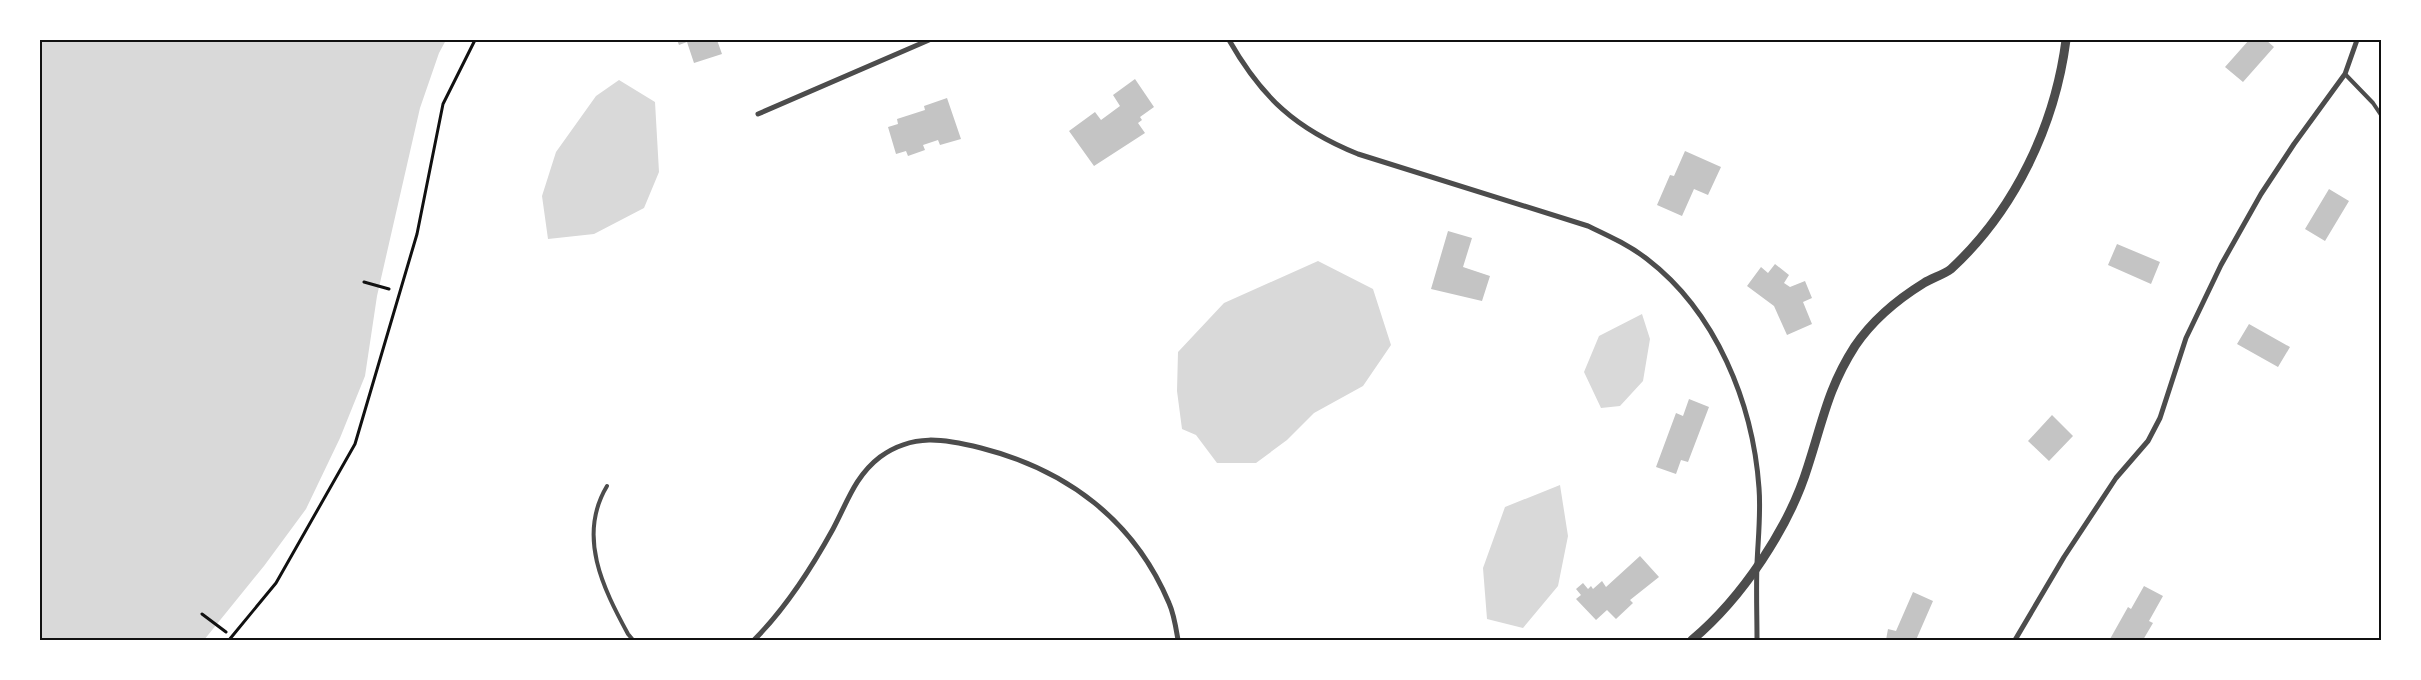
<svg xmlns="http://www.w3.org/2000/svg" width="2421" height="680" font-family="'Source Serif 4',serif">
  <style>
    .water { fill: #d9d9d9 }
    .building { fill: #c4c4c4 }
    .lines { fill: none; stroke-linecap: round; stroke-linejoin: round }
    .path { stroke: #111; stroke-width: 3 }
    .service { stroke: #4c4c4c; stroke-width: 4 }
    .minor { stroke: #4c4c4c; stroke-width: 5 }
    .tertiary { stroke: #4c4c4c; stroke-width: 9 }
    .neatline { fill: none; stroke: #111; stroke-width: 2 }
  </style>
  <rect width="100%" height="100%" fill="#fff"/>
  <path class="water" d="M40,40H446L439,53L420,108L377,296L365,376L340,438L306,509L264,566L204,640H40Z
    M619,80L655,102L659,172L644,208L594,234L548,239L542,196L556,152L596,96Z
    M1318,261L1373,289L1391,345L1363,386L1314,413L1287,440L1256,463H1217L1196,435L1182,429L1177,391L1178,352L1224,303Z
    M1642,314L1650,339L1643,381L1620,406L1601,408L1584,372L1599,336Z
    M1560,485L1568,536L1558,586L1523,628L1487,619L1483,568L1505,507Z"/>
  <path class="building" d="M677,40H717L722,54L694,63L687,42L679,45Z
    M2249,40H2266L2274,47L2243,82L2225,67Z
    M1135,79L1154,107L1140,117L1142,120L1138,123L1145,133L1094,166L1069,131L1095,112L1101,120L1120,106L1113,95Z
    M947,98L961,139L940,145L938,140L923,145L925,150L908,156L906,151L896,154L888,127L898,124L897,119L925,110L924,106Z
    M1685,151L1721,167L1708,195L1694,189L1682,216L1657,205L1670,175L1674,176Z
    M2329,189L2349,201L2325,241L2305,229Z
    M1448,231L1472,238L1463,267L1490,276L1482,301L1431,289Z
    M2117,244L2160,262L2151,284L2108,265Z
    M1775,264L1789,275L1784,283L1790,287L1805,281L1812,298L1803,302L1812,324L1787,335L1774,306L1747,286L1761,267L1768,273Z
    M2249,324L2290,347L2278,367L2237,344Z
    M1689,399L1709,407L1688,462L1681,460L1676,474L1656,467L1676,413L1683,416Z
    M2052,415L2073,436L2049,461L2028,441Z
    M1640,556L1659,577L1630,600L1633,603L1616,619L1607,610L1596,620L1576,599L1581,595L1576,589L1583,583L1588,589L1591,586L1593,589L1602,581L1606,587Z
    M2144,586L2163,596L2149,621L2153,623L2143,640L2110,639L2128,607L2131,609Z
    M1913,592L1933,601L1916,640H1886L1888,629L1896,631Z"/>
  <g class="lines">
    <path class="path" d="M364,282L389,289
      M202,614L226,632
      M229,640L276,583L355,444L417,234L443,104L475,40"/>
    <path class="service" d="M2345,74L2373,103L2381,115
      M607,486C577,536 603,588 628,634L633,640"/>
    <path class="minor" d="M1229,40C1262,98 1296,129 1358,154L1588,226C1609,236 1629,245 1647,259C1716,312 1753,403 1759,488C1761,514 1758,539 1757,564C1756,589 1757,615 1757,640
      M758,114L929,40
      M754,640C786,608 811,569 833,529C847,503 855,476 880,457C913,433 944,439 981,448C1067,470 1134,520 1169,603C1174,614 1176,628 1178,640
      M2015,640L2064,557L2116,478L2148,441L2160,418L2186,338L2221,265L2261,194L2294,144L2345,74L2357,40"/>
    <path class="tertiary" d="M1692,640C1742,598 1789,528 1808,466C1823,420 1828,388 1855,346C1872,321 1898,299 1924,283C1932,278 1943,275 1951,269C2015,210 2055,125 2066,40"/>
  </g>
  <rect width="2421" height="680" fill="none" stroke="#ffffff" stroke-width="82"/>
  <rect x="41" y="41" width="2339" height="598" class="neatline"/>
</svg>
